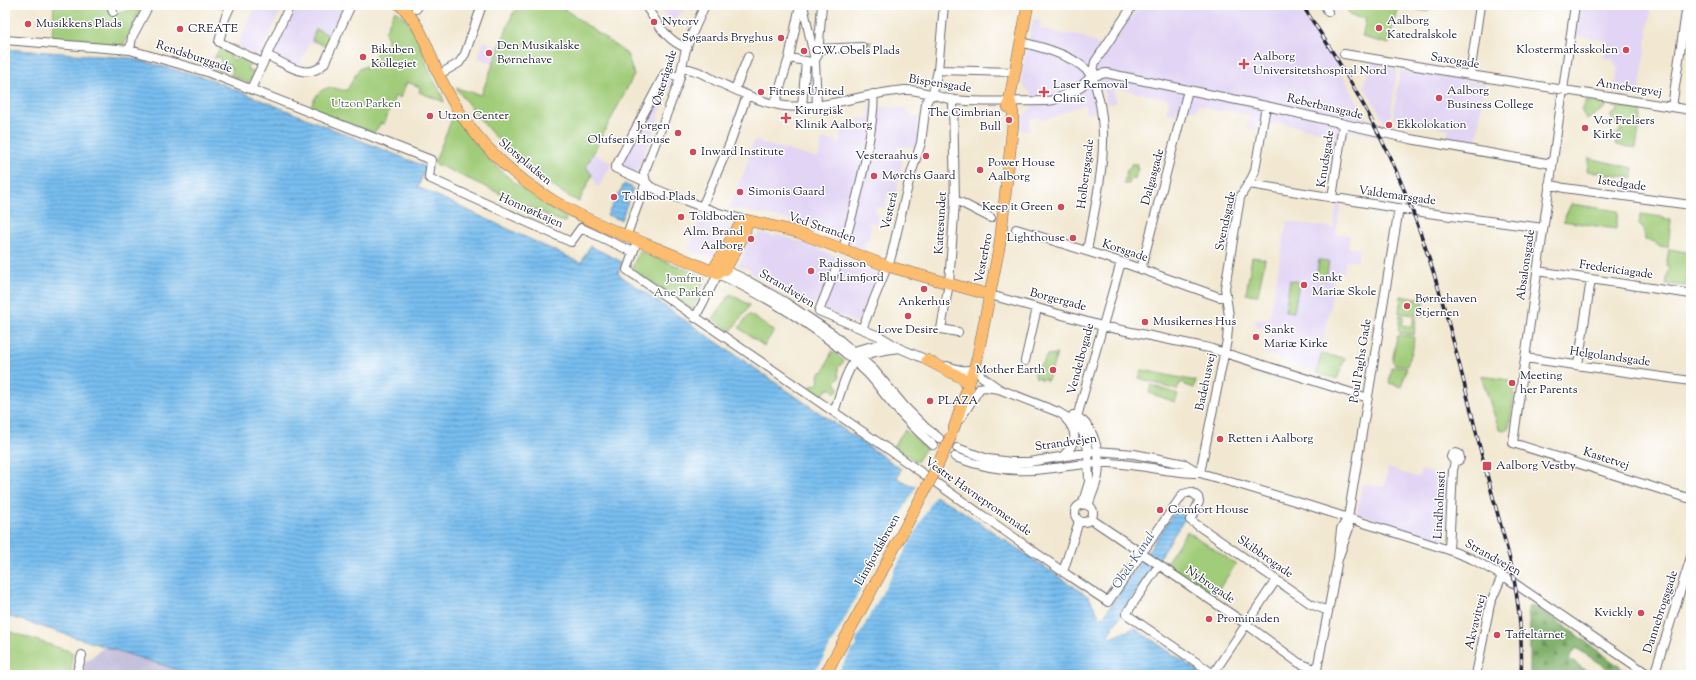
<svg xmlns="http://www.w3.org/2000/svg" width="1696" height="680" font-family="'Sorts Mill Goudy',serif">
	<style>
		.built { fill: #e1d4f4 }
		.industrial { fill: #c5c0db }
		.green { fill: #a1cc79; stroke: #62775a }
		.forest { fill: url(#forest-firs); stroke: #516952 }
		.water { fill: url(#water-rules); stroke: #4d7095 }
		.pier { fill: #f2e8d1 }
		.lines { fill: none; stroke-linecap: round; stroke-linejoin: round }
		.minor-tunnel { stroke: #c8c0b3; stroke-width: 8; stroke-dasharray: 8 4; stroke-linecap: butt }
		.minor-casing { stroke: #6b6770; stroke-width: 10 }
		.major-casing { stroke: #6b6770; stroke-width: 12 }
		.minor { stroke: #fff; stroke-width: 8 }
		.major { stroke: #fcbd6f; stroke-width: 11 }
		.rail-casing { stroke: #22223b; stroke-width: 3.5 }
		.rail { stroke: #fff; stroke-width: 2; stroke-dasharray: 6; stroke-linecap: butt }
		.major-bridge-casing { stroke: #6b6770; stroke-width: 12; stroke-linecap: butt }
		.major-bridge { stroke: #fcbd6f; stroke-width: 11 }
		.poi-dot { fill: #d1495b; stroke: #fff; stroke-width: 1.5 }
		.labels { text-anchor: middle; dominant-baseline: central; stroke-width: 3; stroke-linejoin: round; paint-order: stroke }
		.poi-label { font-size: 12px; fill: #22223b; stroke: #fff; text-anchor: start }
		.street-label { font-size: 12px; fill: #22223b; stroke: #fff }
		.park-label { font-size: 12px; fill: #4e5e51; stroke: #fff }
		.water-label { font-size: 13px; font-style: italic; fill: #40597a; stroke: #fff }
	</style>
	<defs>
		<pattern id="forest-firs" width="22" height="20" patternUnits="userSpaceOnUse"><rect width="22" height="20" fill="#80b069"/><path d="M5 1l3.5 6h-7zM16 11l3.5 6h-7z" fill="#688f58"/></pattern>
		<pattern id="water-rules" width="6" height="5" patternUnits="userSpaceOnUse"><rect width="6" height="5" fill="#78beef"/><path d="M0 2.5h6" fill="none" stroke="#629ac3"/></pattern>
	</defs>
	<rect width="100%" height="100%" fill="#fff"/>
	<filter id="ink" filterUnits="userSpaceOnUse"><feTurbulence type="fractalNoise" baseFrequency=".025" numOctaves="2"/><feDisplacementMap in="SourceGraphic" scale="8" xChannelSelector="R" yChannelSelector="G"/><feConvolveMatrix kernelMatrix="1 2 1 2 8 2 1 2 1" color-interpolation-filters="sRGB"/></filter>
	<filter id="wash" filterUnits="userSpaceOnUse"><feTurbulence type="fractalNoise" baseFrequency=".012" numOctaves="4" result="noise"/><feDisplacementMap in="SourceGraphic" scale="16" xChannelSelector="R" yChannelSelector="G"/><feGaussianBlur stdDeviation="0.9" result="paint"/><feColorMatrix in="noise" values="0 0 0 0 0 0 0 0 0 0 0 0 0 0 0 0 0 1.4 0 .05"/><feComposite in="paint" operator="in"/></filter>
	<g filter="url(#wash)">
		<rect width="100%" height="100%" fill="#f2e8d1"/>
		<path class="built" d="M256,5H283L259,57L237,46Z
			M296,5H347L327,47L316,42L315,44L310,42L300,64L304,66L301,68L272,55Z
			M656,5H690L671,22Z
			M1140,5H1295L1338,67L1376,136L1350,130L1347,138L1336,136L1334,145L1330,144L1332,134L1277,122L1276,125L1258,122L1256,130L1247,128L1249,115L1223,110L1221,112L1208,109V107L1198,105L1197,111L1178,106L1175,115L1166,113L1169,99L1113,88L1116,103L1107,104L1103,90L1092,93L1095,112L1086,114L1084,104L1048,119L1032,118L1030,121V131H1021V118L1032,107V94L1022,84V72L1033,19L1041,21L1040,28L1066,35L1074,34L1091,40L1107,51Z
			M1581,5H1651L1639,95L1614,91L1618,70L1614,63V60L1604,58L1608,41L1577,36Z
			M484,41L500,47L493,64L478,58Z
			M1372,62L1397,70L1391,113L1386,126L1382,117L1364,86Z
			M1400,71L1485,83L1476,145L1447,140L1449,129L1393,118Z
			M665,79L671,81L658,117L659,118L635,176L618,168Z
			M878,99L877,107L907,108L906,114H911V117H919L916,133H920L917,146L915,147H897V155L901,156L903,159L897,189L895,194L888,193L885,208L876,207L875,214H879L877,225L869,221L868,224L871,226L869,238L868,240H866L863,249L840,239L839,236L797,221L729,208L745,170L754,140L785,150L786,149L792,152L818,158L822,140L824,139L834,141L835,138L837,139L836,143L840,144L842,127L849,126L850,119H852V121L858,122V118H869L871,100Z
			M593,153L612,163L598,188L592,175L585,168Z
			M1337,204L1341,205L1336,234L1350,235L1348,248L1359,249L1357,262L1346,260L1344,273L1335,272L1330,308L1317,373L1264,353L1270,336L1265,329L1256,326L1255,320L1269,317L1270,315L1287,221L1333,228Z
			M702,214L729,224L731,228L717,252L713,256L706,257L688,249Z
			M760,232L775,237L776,234L816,247L821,248L820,250L879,273L858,323L823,309L824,306L812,302L811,305L800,301L801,297L769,285L770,282L750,273L751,270L739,266L751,235L757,237Z
			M1388,468L1418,478L1421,470L1447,478L1444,539L1442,541L1359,514L1357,511L1362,484L1384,487Z"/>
		<path class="industrial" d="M104,647L194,675H83L84,663Z"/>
		<path class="green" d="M54,5H109L113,15L142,6L138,11L140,12L123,46L52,39Z
			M523,5H559L627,54L634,75L586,167L592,175L579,202C523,172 493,138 456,88L481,95L513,13Z
			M1344,5H1430L1428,12L1398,5L1389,44L1362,37L1366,19L1351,16Z
			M395,10C417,24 421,52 431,74C435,83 442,93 444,102L419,92L420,87L407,82L400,98L395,96L384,124L381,123L374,133L310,108C315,97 320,86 334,88C339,89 342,91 347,90L359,69L371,64L379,48L384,47L388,39L385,32Z
			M316,29L331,36L327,47L312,40Z
			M221,47L232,52L230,56L233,60L238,58L239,55L258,64L256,67L253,64L249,65L247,67L249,71L254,72L250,81L247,82L230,75L233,71L232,68L229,65L224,67L223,72L210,67L213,61L217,65L221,63L220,57L214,58Z
			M1587,101L1605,104L1606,107L1587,120L1581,110Z
			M1616,106L1642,110L1636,148L1616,145L1613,136L1621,131L1610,116L1618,111Z
			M454,114C467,133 480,151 497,167C518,187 542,203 566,218L565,222L555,219L434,163Z
			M1589,158L1633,168V178L1587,171Z
			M1131,164H1137L1136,168H1138L1135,179L1131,178L1129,184H1124L1127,169H1130Z
			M1571,204L1618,211L1616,229L1563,221Z
			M1640,214L1663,217V219L1671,220L1668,247L1658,246L1655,242L1645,240L1644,229L1639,225Z
			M1669,249L1691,253V270H1689L1686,286L1666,284L1669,266H1666Z
			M639,251L706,277L692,310L632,269Z
			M1252,257L1265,259L1258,295L1246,294Z
			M1319,260L1329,261L1326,280L1316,278Z
			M1290,280L1299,282L1294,312L1285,311Z
			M730,294L750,305L731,331L713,319Z
			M1401,296L1424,300L1423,316L1399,313Z
			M749,314L774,331L764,346L739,328Z
			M1400,315L1404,316L1402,325L1412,327L1414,317L1416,318L1414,335L1400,333L1398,330Z
			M1399,335L1414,337L1413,349L1407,366L1395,364L1392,361L1397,337Z
			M832,351L844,361L838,368L839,378L835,382L839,388L836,393L829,388L821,396L809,388L811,386L815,385L819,382L818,375L821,372L824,371Z
			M1057,354L1048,380L1046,381L1045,378L1041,380L1039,377L1036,378L1033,369L1043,363L1047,355Z
			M1321,354L1345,358L1337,379L1317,373Z
			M1394,366L1407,368L1401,387L1389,383L1391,368Z
			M1142,370L1196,381L1194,388L1185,385V383L1182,382L1181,384H1179L1177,390L1139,378Z
			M1481,376L1516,381L1509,428L1505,430L1499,429Z
			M1151,385L1178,394L1175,402L1149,393Z
			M905,430L926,448L917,462L893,446Z
			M1187,531L1236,564L1214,596L1166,563Z
			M5,630L72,652L71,675H5Z"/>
		<path class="forest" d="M1532,606L1552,617L1631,675H1617L1576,648L1569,659L1593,675H1530V632L1528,607Z"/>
		<path class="water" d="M5,49L130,58L207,78L426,167L418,187L581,263L590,246L622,262L618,274L901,469L897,478L953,505L1089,597L1100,618L1103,617L1178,507L1184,508L1188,514L1107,636L1111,638L1134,628L1204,675H194L5,615Z
			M624,184L633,188L621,220L607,215Z"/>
		<path class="pier" d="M917,485L936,494L856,641L857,646L855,648L852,649L837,675H813L814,669L819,666Z"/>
	</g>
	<g filter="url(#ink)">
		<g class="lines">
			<path class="minor-tunnel" d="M862,47H871"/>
			<defs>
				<path id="minor" d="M111,5L113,12
					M231,5L225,18L219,42L263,63
					M645,5C657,22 666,41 687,48
					M800,5L789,58L811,62L815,61
					M803,5L815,61L817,106
					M1325,5L1328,12
					M1575,5L1513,443L1691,499
					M416,9L419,5
					M5,40L130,50L207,72L431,160L429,178L571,242L581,228L633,252
					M1020,42C1042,47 1077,56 1091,75C1095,80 1096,89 1098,95C1111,146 1096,200 1087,251
					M818,49L862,47
					M130,50L132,37L149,5
					M1344,54L1470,75L1691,110
					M266,55C285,63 306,82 324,64L351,5
					M815,60L818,55L822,5
					M683,68C695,69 706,75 716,81C738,91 761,103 785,106C826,110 864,93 905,90C920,89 939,98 955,100C985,103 1016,101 1046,101L1054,100L1078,89L1092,76L1095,62L1133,5
					M938,70L1014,72
					M445,71L459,63L465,54L482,5
					M1470,75L1480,5
					M1092,76L1106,73L1266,106L1410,139L1552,164
					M680,77L665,73L615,168L646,182L651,187L670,195L719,213L746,220
					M251,89L290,5
					M735,89L748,57
					M953,100L955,202L949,283L941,329L958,332
					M775,104L789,58
					M802,106L806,61
					M1672,107L1687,5
					M646,182L644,173L678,84L686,49L692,34L705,5
					M1249,184L1428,213L1543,228
					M1549,184L1564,188L1691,205
					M1332,198L1343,124
					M955,202H960L991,218
					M702,207L730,143L747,95
					M1016,229L1121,262L1219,297H1226
					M626,237L646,182
					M637,241L627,270L885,447L1069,576L1108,602L1183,494L1191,492L1198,497L1199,502L1190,520L1311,604L1328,611
					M843,249C854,209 865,169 871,128C872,116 875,105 873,94
					M836,268L819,311L881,337L899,348L932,362
					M1141,269L1188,90
					M725,270L743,278L785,302L833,334L874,370L905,407L926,428L939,438
					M1537,271L1691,294
					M990,295L1102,326L1209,348L1368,398
					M695,318L718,274C772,299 824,331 867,373C876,382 882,392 890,401C903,417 917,431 933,445
					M862,329L891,257L910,177L921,143L926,103L934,89L938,70L944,5
					M853,351L884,343H890
					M1525,358L1691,381
					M1025,361L1037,308
					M1578,365L1591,279
					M947,366C957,369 964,373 974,368
					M977,369L981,376L998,388
					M834,412C839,398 846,369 856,360C865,352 888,350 899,348
					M1073,415C1095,423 1101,456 1098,476C1096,486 1091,496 1088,506
					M1077,417L1121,262
					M960,419L980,388L985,387L999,389L1058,412L1076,423L1083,433L1087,444L1088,452L1089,482L1082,505
					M957,448L988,459L1011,462H1029L1097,451L1134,454L1185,464L1200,473L1234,483
					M955,457C984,468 1014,473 1045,469C1066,467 1087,462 1109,463C1139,464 1169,473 1199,473
					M1062,457C1076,444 1079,433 1066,419
					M1200,473L1227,340L1229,316L1225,288L1240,198C1244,188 1252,181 1255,170L1266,106
					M1238,484L1301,503
					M1304,504L1449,550L1472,559L1508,579L1649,675
					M1075 513a9 9 0 1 1 18 0a9 9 0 1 1-18 0Z
					M1091,519L1246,624L1299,663L1317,670
					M1449,550L1453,470L1455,462L1459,460L1460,458L1459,454L1456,453L1452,454L1451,457L1455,462
					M1338,559L1349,528L1348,518L1399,208
					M1159,565L1126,614L1215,675
					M1063,572L1079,521
					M1213,674L1276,580
					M76,675L82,655
					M1316,675L1338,559L1341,529L1348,518
					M1476,675L1490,604L1502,576
					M1654,675L1691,557"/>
				<path id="major" d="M400,5C421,24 427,48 438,73C446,90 456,108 467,123C535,214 622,230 718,274
					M1008,107L1028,5
					M746,220L797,232L887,266L990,295
					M716,265L737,229L746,220
					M725,270L745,233L746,220
					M927,360L962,378L969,387
					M954,428L977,359L1000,243L1013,124V113L1010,101
					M825,675L881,573"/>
			</defs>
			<use href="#minor" class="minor-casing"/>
			<use href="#major" class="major-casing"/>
			<use href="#minor" class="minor"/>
			<use href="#major" class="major"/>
			<defs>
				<path id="rail" d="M1302,5C1344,67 1382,132 1409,202C1440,282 1460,365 1480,448C1490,488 1502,528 1512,568C1519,604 1523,639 1521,675"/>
			</defs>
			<use href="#rail" class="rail-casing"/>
			<use href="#rail" class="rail"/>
			<defs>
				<path id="major-bridge" d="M881,573L933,475L951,436"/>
			</defs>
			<use href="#major-bridge" class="major-bridge-casing"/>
			<use href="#major-bridge" class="major-bridge"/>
		</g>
	</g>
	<g class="poi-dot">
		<circle cx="654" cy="22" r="4"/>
		<circle cx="28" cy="24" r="4"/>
		<circle cx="1379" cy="28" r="4"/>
		<circle cx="180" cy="29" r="4"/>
		<circle cx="781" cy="38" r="4"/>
		<circle cx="1626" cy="50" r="4"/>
		<circle cx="804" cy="51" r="4"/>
		<circle cx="489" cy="53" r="4"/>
		<circle cx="363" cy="57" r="4"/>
		<path d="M1242 58h4v4h4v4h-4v4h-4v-4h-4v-4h4z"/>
		<circle cx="761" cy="92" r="4"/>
		<path d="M1042 86h4v4h4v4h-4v4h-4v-4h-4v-4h4z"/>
		<circle cx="1439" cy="98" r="4"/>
		<circle cx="430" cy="116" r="4"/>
		<path d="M784 112h4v4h4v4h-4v4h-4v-4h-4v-4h4z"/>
		<circle cx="1009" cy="120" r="4"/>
		<circle cx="1389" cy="125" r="4"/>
		<circle cx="1585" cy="128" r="4"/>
		<circle cx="678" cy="133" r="4"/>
		<circle cx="693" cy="152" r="4"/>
		<circle cx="926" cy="156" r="4"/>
		<circle cx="980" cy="170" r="4"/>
		<circle cx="874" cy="176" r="4"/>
		<circle cx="740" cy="192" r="4"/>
		<circle cx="614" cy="197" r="4"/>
		<circle cx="1061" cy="207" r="4"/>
		<circle cx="681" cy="217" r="4"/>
		<circle cx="1073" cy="238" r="4"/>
		<circle cx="751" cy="239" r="4"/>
		<circle cx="811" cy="271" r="4"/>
		<circle cx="1304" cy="285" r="4"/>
		<circle cx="924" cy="289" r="4"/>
		<circle cx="1407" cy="306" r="4"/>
		<circle cx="908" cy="316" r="4"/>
		<circle cx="1145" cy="322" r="4"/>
		<circle cx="1256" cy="337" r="4"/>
		<circle cx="1053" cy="370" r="4"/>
		<circle cx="1512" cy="383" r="4"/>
		<circle cx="930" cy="401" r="4"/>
		<circle cx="1220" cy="439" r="4"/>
		<rect x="1482" y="461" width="10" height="10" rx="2"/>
		<circle cx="1160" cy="510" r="4"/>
		<circle cx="1641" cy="613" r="4"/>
		<circle cx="1209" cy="619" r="4"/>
		<circle cx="1497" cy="635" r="4"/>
	</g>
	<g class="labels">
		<g class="poi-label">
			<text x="1387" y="21">Aalborg<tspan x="1387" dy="14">Katedralskole</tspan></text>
			<text x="662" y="22">Nytorv</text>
			<text x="36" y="24">Musikkens Plads</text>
			<text x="188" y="29">CREATE</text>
			<text x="773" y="38" text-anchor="end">Søgaards Bryghus</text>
			<text x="497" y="46">Den Musikalske<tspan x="497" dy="14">Børnehave</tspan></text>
			<text x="371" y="50">Bikuben<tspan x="371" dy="14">Kollegiet</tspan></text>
			<text x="1618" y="50" text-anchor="end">Klostermarksskolen</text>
			<text x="812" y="51">C.W. Obels Plads</text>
			<text x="1253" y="57">Aalborg<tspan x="1253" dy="14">Universitetshospital Nord</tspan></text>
			<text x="1053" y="85">Laser Removal<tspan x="1053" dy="14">Clinic</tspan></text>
			<text x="1447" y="91">Aalborg<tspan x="1447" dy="14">Business College</tspan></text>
			<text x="769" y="92">Fitness United</text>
			<text x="795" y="111">Kirurgisk<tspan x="795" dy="14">Klinik Aalborg</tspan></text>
			<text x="1001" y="113" text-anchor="end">The Cimbrian<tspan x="1001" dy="14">Bull</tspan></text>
			<text x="438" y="116">Utzon Center</text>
			<text x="1593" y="121">Vor Frelsers<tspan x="1593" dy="14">Kirke</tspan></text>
			<text x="1397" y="125">Ekkolokation</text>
			<text x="670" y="126" text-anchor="end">Jorgen<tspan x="670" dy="14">Olufsens House</tspan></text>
			<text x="701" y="152">Inward Institute</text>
			<text x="918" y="156" text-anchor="end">Vesteraahus</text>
			<text x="988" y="163">Power House<tspan x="988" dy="14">Aalborg</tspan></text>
			<text x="882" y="176">Mørchs Gaard</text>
			<text x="748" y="192">Simonis Gaard</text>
			<text x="622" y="197">Toldbod Plads</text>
			<text x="1053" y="207" text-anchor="end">Keep it Green</text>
			<text x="689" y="217">Toldboden</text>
			<text x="743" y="232" text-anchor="end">Alm. Brand<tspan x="743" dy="14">Aalborg</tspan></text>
			<text x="1065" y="238" text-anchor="end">Lighthouse</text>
			<text x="819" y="264">Radisson<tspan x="819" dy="14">Blu Limfjord</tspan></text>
			<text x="1312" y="278">Sankt<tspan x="1312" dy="14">Mariæ Skole</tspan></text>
			<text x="1415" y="299">Børnehaven<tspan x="1415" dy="14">Stjernen</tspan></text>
			<text x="924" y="302" text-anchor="middle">Ankerhus</text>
			<text x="1153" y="322">Musikernes Hus</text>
			<text x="908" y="330" text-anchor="middle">Love Desire</text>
			<text x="1264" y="330">Sankt<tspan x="1264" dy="14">Mariæ Kirke</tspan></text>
			<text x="1045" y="370" text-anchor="end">Mother Earth</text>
			<text x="1520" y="376">Meeting<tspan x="1520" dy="14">her Parents</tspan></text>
			<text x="938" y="401">PLAZA</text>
			<text x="1228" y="439">Retten i Aalborg</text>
			<text x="1496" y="466">Aalborg Vestby</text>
			<text x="1168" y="510">Comfort House</text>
			<text x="1633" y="613" text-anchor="end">Kvickly</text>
			<text x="1217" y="619">Prominaden</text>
			<text x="1505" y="635">Taffeltårnet</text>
		</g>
		<g class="street-label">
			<text transform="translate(194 57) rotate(18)">Rendsburggade</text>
			<text transform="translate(1455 61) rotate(9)">Saxogade</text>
			<text transform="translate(665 78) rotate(-73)">Østerågade</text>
			<text transform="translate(940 84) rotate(9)">Bispensgade</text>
			<text transform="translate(1629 88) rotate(9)">Annebergvej</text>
			<text transform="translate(1325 107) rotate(13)">Reberbansgade</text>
			<text transform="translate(1326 159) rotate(-81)">Knudsgade</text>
			<text transform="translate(525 162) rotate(40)">Slotspladsen</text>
			<text transform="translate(1086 174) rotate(-83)">Holbergsgade</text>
			<text transform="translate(1153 177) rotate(-75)">Dalgasgade</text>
			<text transform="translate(1622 184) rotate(8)">Istedgade</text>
			<text transform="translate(1397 196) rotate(8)">Valdemarsgade</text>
			<text transform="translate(531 211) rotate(24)">Honnørkajen</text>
			<text transform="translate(890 211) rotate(-77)">Vesterå</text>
			<text transform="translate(1226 221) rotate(-78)">Svendsgade</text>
			<text transform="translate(941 223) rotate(-87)">Kattesundet</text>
			<text transform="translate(822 228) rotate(19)">Ved Stranden</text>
			<text transform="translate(1125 251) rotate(18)">Korsgade</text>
			<text transform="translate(984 258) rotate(-79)">Vesterbro</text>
			<text transform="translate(1526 265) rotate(-82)">Absalonsgade</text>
			<text transform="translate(1616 270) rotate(8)">Fredericiagade</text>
			<text transform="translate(787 289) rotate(31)">Strandvejen</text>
			<text transform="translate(1058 300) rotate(15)">Borgergade</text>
			<text transform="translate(1610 357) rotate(8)">Helgolandsgade</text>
			<text transform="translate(1081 359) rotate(-75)">Vendelbogade</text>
			<text transform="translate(1361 361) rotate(-81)">Poul Paghs Gade</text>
			<text transform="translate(1206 382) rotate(-78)">Badehusvej</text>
			<text transform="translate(1066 443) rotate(-8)">Strandvejen</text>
			<text transform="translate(1606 459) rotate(18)">Kastetvej</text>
			<text transform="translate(978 497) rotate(35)">Vestre Havnepromenade</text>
			<text transform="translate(1440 505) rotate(-87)">Lindholmssti</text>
			<text transform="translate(878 550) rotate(-61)">Limfjordsbroen</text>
			<text transform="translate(1265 557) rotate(35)">Skibbrogade</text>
			<text transform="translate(1493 558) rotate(29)">Strandvejen</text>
			<text transform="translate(1210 585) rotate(34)">Nybrogade</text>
			<text transform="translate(1661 612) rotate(-72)">Dannebrogsgade</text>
			<text transform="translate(1476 622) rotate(-77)">Akvavitvej</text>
		</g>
		<g class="park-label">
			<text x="366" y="104">Utzon Parken</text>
			<text x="684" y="279">Jomfru<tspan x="684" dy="14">Ane Parken</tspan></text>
		</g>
		<g class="water-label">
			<text transform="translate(1134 561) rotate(-56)">Obels Kanal</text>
		</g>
	</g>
	<rect width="1696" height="680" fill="none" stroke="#fff" stroke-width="20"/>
</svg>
